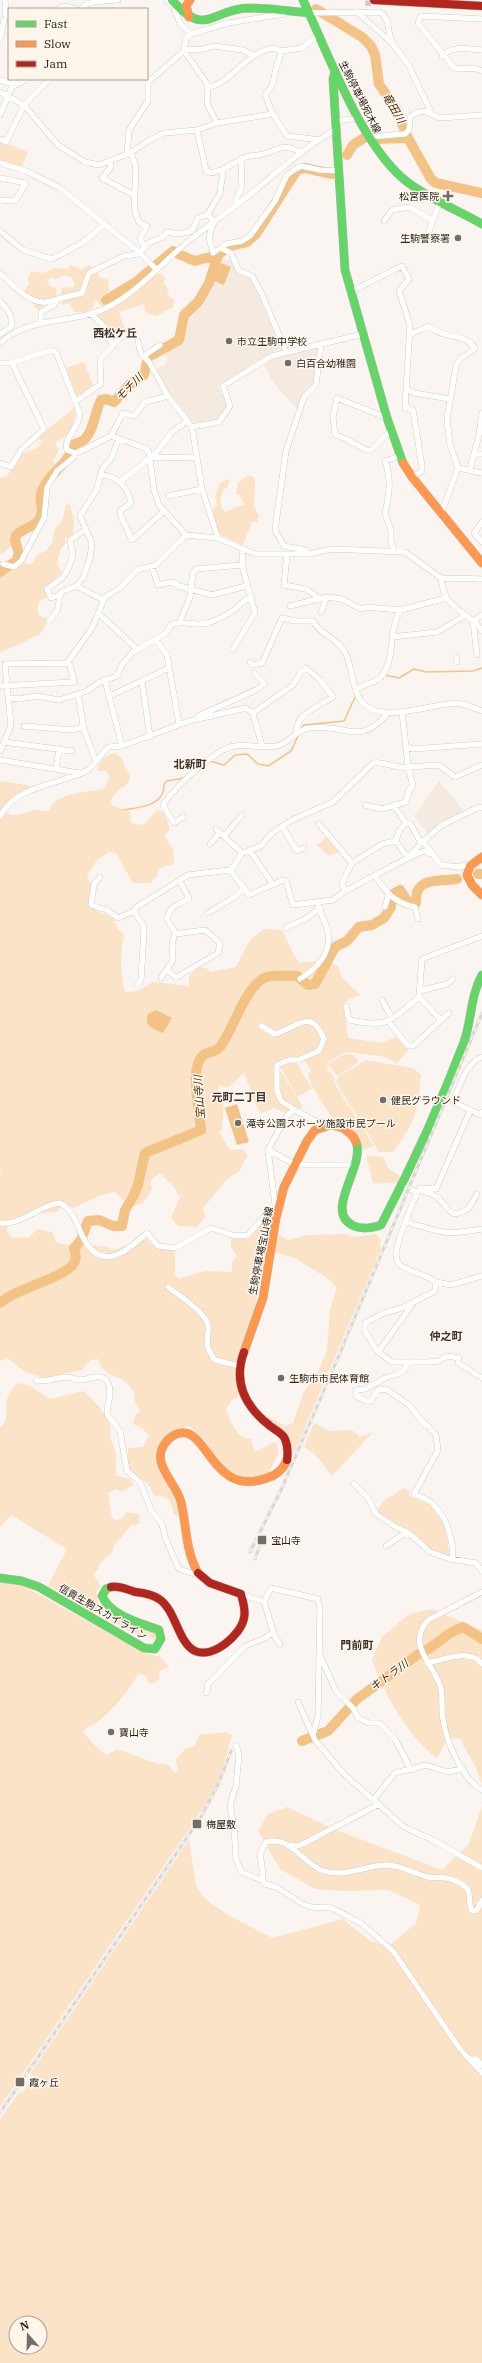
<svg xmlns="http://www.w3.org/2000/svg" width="482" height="2363" font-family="'IBM Plex Serif','Noto Sans JP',serif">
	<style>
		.built { fill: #f4eadf }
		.green { fill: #fbe3c8; fill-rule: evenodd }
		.water { fill: #f3c385 }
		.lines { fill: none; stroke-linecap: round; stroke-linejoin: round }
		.stream { stroke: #f3c385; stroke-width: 1.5 }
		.river { stroke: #f3c385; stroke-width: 10 }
		.street-tunnel { stroke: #d0cbc6; stroke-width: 5.5; stroke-dasharray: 5.5 3; stroke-linecap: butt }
		.street-casing { stroke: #bab6b2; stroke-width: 6 }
		.fast-casing { stroke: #bab6b2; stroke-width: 9 }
		.slow-casing { stroke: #bab6b2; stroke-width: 9 }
		.jam-casing { stroke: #bab6b2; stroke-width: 9 }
		.street { stroke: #fefefd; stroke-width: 5.5 }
		.fast { stroke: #63d668; stroke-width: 8 }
		.slow { stroke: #ff974d; stroke-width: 8 }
		.jam { stroke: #b3261e; stroke-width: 8 }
		.rail-casing { stroke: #d7d6d4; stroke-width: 3 }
		.rail { stroke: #fff6eb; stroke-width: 1.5; stroke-dasharray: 4.5; stroke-linecap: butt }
		.poi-dot { fill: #716d69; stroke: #fff6eb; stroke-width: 1.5 }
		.labels { text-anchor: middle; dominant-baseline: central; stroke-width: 3; stroke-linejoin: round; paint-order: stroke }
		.street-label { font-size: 10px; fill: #272420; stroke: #fff6eb }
		.poi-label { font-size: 10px; fill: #272420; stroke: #fff6eb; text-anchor: start }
		.water-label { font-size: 11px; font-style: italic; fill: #492f08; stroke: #fff6eb }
		.neighbourhood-label { font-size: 11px; font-weight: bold; fill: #39322a; stroke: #fff6eb }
	</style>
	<rect width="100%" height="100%" fill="#faf5f0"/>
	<path class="built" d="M221,258L232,262L251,278L281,348L251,364L244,370L218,386L227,405L220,417L211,422L192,423L172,398L155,370L167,363L165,349L181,340L184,317L200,302L212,282Z
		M318,346L315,384L301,397L297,409L273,382L263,364L269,360L294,352Z
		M439,781L464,811L428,834L414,816Z"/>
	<path class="green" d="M0,141L28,152L22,167L0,160Z
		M71,265L82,270L89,265L97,271L99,277L108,280L109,289L104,297L106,303L103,307L96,300L93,307L85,312H74L70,303L62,305L61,290L63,287L73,288L75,283L72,278L64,275L56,279L51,277L47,281L50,286L56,288L57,296L50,299L39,310L35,308L33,302L24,292L29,284L28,278L31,271L43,273L56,268L68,269Z
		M156,274H161L165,278L163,283L169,290L167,295L174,300L173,307L156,316L145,312L144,304L119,312L126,334L113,342L96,316C119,305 137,291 156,274Z
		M84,362L93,385L77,397L66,368Z
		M74,408L75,411C75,420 72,431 65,437C61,441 58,439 55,444L59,450L53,462L57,466L38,493V517L33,523L24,526L13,533L14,544L0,555V478L7,476L21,454L37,448L42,442L38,437Z
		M247,476H252L255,479L254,507L259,516L257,522H252L243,545L219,534L211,511L217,505L215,496L220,483L228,479L230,480L227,488L223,489C221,497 218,505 225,512L244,504L239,495L236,494L238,483Z
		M66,504L70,505C73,515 76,526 72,536L65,538L66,543L61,548L57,564L62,572L44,589L47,597L40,601L37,608L39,616L49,619L40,634L0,653V567L16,570L23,563L32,564L38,554L46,551L52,543L55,529L63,519Z
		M114,753L122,758L125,768L130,774L129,782C121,790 111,792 111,805L130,812L131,823L143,825L157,810L164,812L170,829L164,836L173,849L174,864L159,868L157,876L150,883H133L116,853L109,852L97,860L87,875L91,884L90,907L113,918L118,929L124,935C120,955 120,972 125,992L138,991L153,982L189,986V976L199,967L206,968L210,972L236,967L250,940L264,929L282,930L295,957L300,963L325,960L338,966L342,978L361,995L348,1000L343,1005L348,1038L381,1043L396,1037L409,1050L397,1063L382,1056L344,1052L327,1063L328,1071L335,1078L334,1083L374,1146L362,1150C359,1133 351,1121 333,1119L311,1085L308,1074L311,1070L305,1061L296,1062L312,1089L297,1097L282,1069L295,1062L280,1070L303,1107L284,1112L274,1108L262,1113L258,1110L244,1073L229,1087L219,1086L218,1096L224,1102L222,1130L219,1132L230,1150L243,1149L248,1155L239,1172C223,1178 216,1196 203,1207L205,1217L197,1227L178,1226L171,1218L180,1197L174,1187L160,1173L150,1181L152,1189L143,1203L131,1207L115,1192L101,1195L74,1208L64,1204L57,1212L32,1214L8,1223L7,1232L13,1238L29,1237L38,1229L52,1232L56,1242C78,1250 93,1240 114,1250L146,1239L155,1248L175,1250V1274L178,1279L205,1271L232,1272V1262L237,1256L231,1247V1237L249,1239L267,1217L268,1219C264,1228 253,1254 254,1262L264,1265L251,1326L241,1353L242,1394L232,1400L226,1410C231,1422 236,1438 251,1439L255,1452L273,1442L277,1444L279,1453L267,1476C214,1487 221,1449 189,1426C165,1433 149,1445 160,1472C164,1481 171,1488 175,1496C178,1501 179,1508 180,1514L177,1516L173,1514C173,1503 170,1499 160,1495L156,1497C150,1489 150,1481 138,1479L128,1466V1448L143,1447L149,1436L142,1428L133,1424L135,1415L140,1411L134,1399L135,1393C131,1389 126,1381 121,1379C109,1374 102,1372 98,1359L90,1360L82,1370L45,1378L25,1372L7,1358L0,1361V1174L2,1170H0V781L27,785L32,788L3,808C11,823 27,809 39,810C43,811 44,812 48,811C51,808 51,805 53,803C66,792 89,792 104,789L110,776L106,771H98C97,761 106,756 114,753Z
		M328,836L341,851L329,856L317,845Z
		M344,1054L354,1055L359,1062L337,1076L328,1064Z
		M366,1060L412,1068L421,1074C418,1111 415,1123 393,1152H379L336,1082L338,1077Z
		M366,1155L383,1157L388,1168L400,1176L401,1179L398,1184C389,1181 382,1185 373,1183Z
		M346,1234L356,1237L376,1234L380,1239L381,1249L294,1453L285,1433L275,1427L264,1414L285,1426L293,1423L303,1394L319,1370L327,1350L330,1309L337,1288L330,1280L295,1258L274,1252L276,1236H281L288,1240L308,1235Z
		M17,1383L30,1386L50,1399L83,1391C95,1401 116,1422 110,1439C118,1450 116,1462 116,1475L130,1479L134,1485L121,1492L117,1489L108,1493L112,1518L117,1520L124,1517L126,1512L139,1514V1524L132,1525L114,1545L112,1553L99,1564V1568L93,1574L101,1586L96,1592L98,1602L102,1608L144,1625L158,1636L156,1640L131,1632L48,1586L67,1549L11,1515L0,1527V1428C10,1420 4,1411 7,1400C8,1394 13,1388 17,1383Z
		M314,1423L329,1431L352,1430L360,1437L373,1432L332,1476L315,1454L304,1447Z
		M404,1488L410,1491L409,1496L434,1507L445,1526L450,1557L436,1554L409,1529H405L376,1512L385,1500Z
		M0,1581L20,1584L145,1653L161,1657L169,1667L159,1671L160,1679L154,1683H148L146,1675L138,1674C128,1693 115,1706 100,1720C93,1726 89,1724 83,1732C91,1741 97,1748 106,1755L116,1750L123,1751L155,1763L169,1765L174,1773L178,1771L176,1759L186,1748L195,1746L199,1735L226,1732L232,1735L222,1772L211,1797L0,2107Z
		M431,1609L482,1630V1785L475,1766L460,1739L448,1738L437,1758C406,1735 385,1695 372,1660L382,1637L409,1614Z
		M482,1806V2363H0V2119L19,2092L22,2093L34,2076L30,2074L189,1840C191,1850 194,1881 198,1889C212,1911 250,1925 272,1938L343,1919L370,1941L389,1946L416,1923L420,1905L388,1890L345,1891L315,1889L280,1869L258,1831L268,1814L287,1807L336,1830L442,1870L469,1844ZM16,2323H40V2347H16Z"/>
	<path class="water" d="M221,263L231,267L224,285L214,281Z
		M156,1010L172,1018L163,1033C153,1028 144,1028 148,1014Z
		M237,1104L249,1142L237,1145L225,1108Z"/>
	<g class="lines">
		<path class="stream" d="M385,675L399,678L414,669L426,672L473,671L482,668
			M377,683L383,678
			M301,729L304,725L344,721L356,695
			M210,761L224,765L235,755L247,754L258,764L268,766L291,751L298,736
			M124,810C141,807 165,806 164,784L167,781L184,778"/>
		<path class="river" d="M316,9L362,37L371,46L375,55L379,84L396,109L408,138L431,179L436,183L482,193
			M375,139L408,138
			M347,155L353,145L364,138
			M178,254L195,261L218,255
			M106,300L136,282L173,251
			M0,572L16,561L19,554L15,540L16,535C22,529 31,528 37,522C47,512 37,500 42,490C50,472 70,463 73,445C77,443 82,442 85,439C95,428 94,413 101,400L106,399L114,402L129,385L144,375L148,357L179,340L184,315L198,302L209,283L218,255L229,246L247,242L256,234L297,170L305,168L332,174
			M478,874H482
			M0,1303C15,1288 70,1277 75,1261C77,1257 75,1253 74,1248L81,1240L88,1221L99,1220L113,1226H122L125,1210L133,1197L138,1185L145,1153L201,1130C200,1115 194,1087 196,1073C200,1045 212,1057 220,1047C233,1031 246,983 267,977C276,975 288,976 297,976L308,985L315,984L335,947L347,941L359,927L372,925L384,918L391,907V899L393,894L400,890L408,902L416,903C416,899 416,894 418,890C424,878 446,881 457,879
			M302,1741L328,1731L357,1699L420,1653C437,1647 444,1633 463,1627L482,1639"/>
		<path class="street-tunnel" d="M368,6V0"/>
		<defs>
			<path id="street" d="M5,0L6,16
				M166,0L173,6L180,23L191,34L228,23L284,14
				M58,9L64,6L75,9
				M81,9C86,0 107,1 118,0
				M357,12L392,43L408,64L431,112
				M308,13L380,12C391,19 387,33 392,43
				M482,19L421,16L418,23L454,68L477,69L482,71
				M191,34L186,38L184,51L206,82L208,87L207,104L217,123
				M0,39L4,20
				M184,50L203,49L214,46L243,50L253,55
				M442,56C454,45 467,49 482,50
				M0,80L13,84
				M12,87L27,79
				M208,87C232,84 244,52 274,48L281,51L302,48L318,35
				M0,92L24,105L58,145L85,162L99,165L130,153L148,141L164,133L197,130L217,123L273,114L287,136L320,140
				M273,114L265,95C276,82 272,84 276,69C277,62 281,58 281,51
				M0,115L15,79
				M336,121L358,118
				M197,130L206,170L209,173C225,171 229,165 243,158C249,155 257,156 264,154C282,148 284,143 302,153
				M369,137L405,134L409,130L410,117C422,107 427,112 439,118L482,115
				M0,139L6,142L24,105L50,79
				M130,153C144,172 127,200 139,222L147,226L140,238L145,248
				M127,155L129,130L148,101V82L184,51
				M110,161L111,167L102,178L134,195
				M0,163L26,171L60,188L140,253L157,270
				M0,178L26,183L15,201L0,200
				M236,205V199L242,187L241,159
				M384,221L392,210L409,207L432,220
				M214,223L208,214L220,193L223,171
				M213,224L209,237L213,253L221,248L231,253L239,271L252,276L261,292L286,352
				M0,231L23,250L52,259L82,243L104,225
				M427,237L440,201
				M221,248L226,244L242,241L250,236L275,201L287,175L294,170L301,166L320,170L338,171
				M0,273C12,284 26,301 42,302C48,303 53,300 58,299L54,305L41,312V323
				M350,292L402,266L409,279L399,291L410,325L405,408L413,410L422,467V471L412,477
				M58,299L82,293L89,273L124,256L138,254L150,242L163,237L167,232L179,234L192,231L198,218L208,214
				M0,301C8,310 13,315 11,327L0,334
				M91,314L105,327L107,337L114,345
				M409,335L429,326C442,339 468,333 475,349L461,358L456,366L447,419L450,445L458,468L441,514
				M138,341L141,354L149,362L168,396L192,427L202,489L218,538
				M0,343C34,314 73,325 108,307C138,292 160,265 185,244C207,226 231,210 253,192C279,171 306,146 335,130
				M144,356L160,345
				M0,363H10L52,350L56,352L80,414C79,427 63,439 67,450L75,453L79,452L111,436L145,448L149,452L154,490L159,505L186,535L218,538L255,554H309L332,549L405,552L441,578L482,579
				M406,388L414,393L450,399
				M76,401L101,384L100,359L121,337L132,334
				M387,418L337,398L333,417L335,435C348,438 357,447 370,451L391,430
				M192,427L219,422L230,406L223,386L272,356L363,334
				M111,436L123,413L134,416L145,402L168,396
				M475,454H482
				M152,457L197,458
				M0,463L11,467L21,450L44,429L12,363
				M458,468L482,473
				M470,469L479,435L482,413
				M101,475C116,475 128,487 131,503L121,510L120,514L132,540L163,512
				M120,482L155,454L172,432L187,421
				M168,496L202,489
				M482,522L474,533L482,542
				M394,551L391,541V530L385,514C389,495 392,481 385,461L400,456
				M287,554L284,585L306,589L319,598
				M309,554L305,550L284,546L275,530L286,451L304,397L316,385L321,344
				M3,564L14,567L21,561L44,518L47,488L57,471L74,457L75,453
				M152,567L158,585L172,582L179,586L212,595L246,586
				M441,578C444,603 455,606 473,621L477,655
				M76,586L104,600
				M59,595L51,598L47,589L62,578L68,569L73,555L70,540L85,530
				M290,606L327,597L342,599L361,609L366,607L401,610
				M321,612L327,597
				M99,614L138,650
				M49,621L57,611L61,592L76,586L83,578L90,558L92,543L80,516L97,489L102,469L111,459L119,438
				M180,621L190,597L193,573L196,569L242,565
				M473,621L482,615
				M475,621L482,631
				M392,637L437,632L466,615
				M156,640L167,655L179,724
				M233,649L255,613L242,565L243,550
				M456,657L457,662
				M250,662L253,665L262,663L282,618L295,621H313C321,636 337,637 345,652C353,667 351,687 361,701C379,725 431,704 456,703C464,703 474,708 482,711
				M67,663L92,628L105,597L120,588L137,570L156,565L186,535
				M105,680L122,746
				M142,682L150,737
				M0,686L74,682L70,665L67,663
				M356,690C363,684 377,682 380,678C397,660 387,629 401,610L446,598
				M78,694L84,730L96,761
				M110,696L169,668
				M9,698L20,699L37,696L59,700L87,691L100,682L117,676L122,665L133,652L166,633L171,625C183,619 195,627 208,623C216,620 227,615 234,610C241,605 243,599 252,598
				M402,712L406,747L413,749L482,744
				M253,713L293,685L301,672L306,668L319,679L333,697C321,705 294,715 297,732
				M198,716L258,689L264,683L254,673
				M24,726L72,730L84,727
				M4,742L72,751
				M406,747L408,767L439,765L455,777L482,765
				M0,751L11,726L5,664L67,663
				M0,760L79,773
				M56,769L59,749
				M396,809L406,823H410L421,843
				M0,817C12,787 60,784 86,771C96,766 100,753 109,747L122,746L189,721L246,708L253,713L262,746
				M183,817L174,823L163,805C173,789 216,748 235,746C249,744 264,749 277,746C289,743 296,730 309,728C345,722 358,749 389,712
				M319,824L352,863
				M282,826L297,851L304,848
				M216,829L242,853
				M224,836L242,815
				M396,841L408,858L424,851L431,854
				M396,841L399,831L406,823
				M423,841L441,865L459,867L473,863
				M210,844L220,833
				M250,851L272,883
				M230,870L249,895L283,880L286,881L293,905L333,900L345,891L408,858L421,843L442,825L479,807L482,808
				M375,876C387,893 394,903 415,907L418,919
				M100,877L94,884L91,905L107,910L118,918L134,911L135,908L188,875L230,870L234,866L242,853L261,846L273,832L294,819L333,802L373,763C386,761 396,770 408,767L413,786L409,790L406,802L382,809L365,805
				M345,891L342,883L352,863L382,844L396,841
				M385,907L389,894
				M134,911L143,925L144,931L141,980L137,985
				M208,913L231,899L245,888
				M286,928L307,918L319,908
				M167,970L175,977H177L218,953L220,943L205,930L175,934
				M161,978L173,960L172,945L175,932L168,921C166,906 180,905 189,898L179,880
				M300,979C319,967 333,951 327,929C325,920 319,912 318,902
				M420,991L447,984L453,979
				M419,997L441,1020
				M382,1000L392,1018
				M346,1006L349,1020C390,1028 388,1022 419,997L422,959L482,936
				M389,1022L408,1046H413L449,1013
				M261,1026L275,1034C295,1029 311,1006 324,1039L319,1051L298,1060H289L277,1065V1091L281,1101L295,1110
				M482,1057C466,1062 459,1088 453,1102L481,1115L482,1112
				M268,1150L296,1165H356
				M401,1186L417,1192
				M420,1188L436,1189L470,1111
				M276,1212L268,1150L287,1115L295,1110L315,1121L319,1128
				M407,1221C414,1227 419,1225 427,1228C448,1235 460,1233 482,1229
				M0,1223C24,1225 38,1205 60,1203C72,1209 76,1222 81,1233C99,1274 124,1254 147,1233L158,1246L176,1248L211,1228L235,1236L248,1235L263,1218L275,1209
				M436,1282L451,1285L482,1276
				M168,1287C178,1294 202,1311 207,1322C212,1336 200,1340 215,1360L239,1366
				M378,1352L414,1302
				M459,1358L447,1356L439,1361L429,1362H392L378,1352L365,1331V1323L384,1313L402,1308L435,1291L436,1282C426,1274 411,1273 400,1265C397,1262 396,1258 396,1254C397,1242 413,1200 419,1190C426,1192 434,1194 439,1199C452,1211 449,1220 469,1208L477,1194
				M409,1362L404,1370L397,1374L385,1378L365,1389L356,1390V1396L366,1401H371L378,1390L386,1389L409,1405L425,1425
				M458,1363L482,1378
				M36,1380C52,1382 55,1377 67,1377C71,1377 75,1379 79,1380C88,1381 108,1366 110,1392C110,1399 107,1406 107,1414L120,1431L127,1471L140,1482L151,1510L162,1524L165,1537L179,1569L201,1576
				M426,1424L436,1435L438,1450L414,1494C419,1497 429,1499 433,1504C447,1518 453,1539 453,1559
				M354,1484L369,1499L376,1514L396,1527L409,1533L430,1552L450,1559L476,1563L482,1571
				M386,1546L402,1535L409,1533
				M482,1592L428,1620C405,1646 435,1664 441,1689C443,1699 441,1710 443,1719C446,1741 462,1779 482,1790
				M241,1594L264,1602L271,1588L318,1599
				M264,1602L275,1637L280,1644
				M319,1653L336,1691L353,1708L358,1718L369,1723H379L395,1739L411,1770
				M427,1663C443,1660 471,1648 482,1664
				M206,1693L208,1689L207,1685L245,1646L265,1638L274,1632
				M298,1702L315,1740L344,1774L404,1827L433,1840L482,1868
				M313,1735L318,1716L320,1607L318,1601
				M236,1745L239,1755L236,1786L230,1805L234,1826L236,1858L241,1872L262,1880L265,1884L276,1887L303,1904L311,1907L332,1908L362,1924L393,1951L460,2049L482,2073
				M374,1799L395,1773L426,1765L447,1772L463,1769
				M291,1845L297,1846L303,1844L379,1804
				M262,1880L263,1874L260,1854L266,1842C291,1835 302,1864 324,1871C345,1878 366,1865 387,1865C401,1865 415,1874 428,1877C435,1878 443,1877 450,1879C455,1880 465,1885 468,1890C471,1897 468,1904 472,1911L477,1910L482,1900
				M470,2059H476L482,2065"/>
			<path id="fast" d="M172,0C206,39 211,9 249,8C268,8 289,11 308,13
				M303,0C328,53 363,151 410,184C432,200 459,211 482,224
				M335,71L333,79L345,270L387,418L403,463
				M356,1142C366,1166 322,1212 354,1226C363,1230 372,1228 381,1225C412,1166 440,1105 464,1042C472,1019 470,997 482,975
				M0,1578L22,1581L39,1587L144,1648L155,1649L161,1639L159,1630C140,1623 111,1616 102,1596L106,1589L111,1587"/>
			<path id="slow" d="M189,17L186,6L190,0
				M403,463L412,477L482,563
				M482,857L470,866L467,875L472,885L482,895
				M244,1352L263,1298L276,1218L284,1187L307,1141L315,1130L331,1125L343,1128L353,1136L356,1142
				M198,1573C185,1550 187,1527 181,1502C176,1482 149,1463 166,1442C169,1438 176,1433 181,1433C208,1429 213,1498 267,1478C277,1475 283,1470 287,1460"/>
			<path id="jam" d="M374,0L482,6
				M244,1352C233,1382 245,1406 269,1425C273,1429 283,1433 285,1439C288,1446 288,1453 287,1460
				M111,1587C120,1586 127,1589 135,1592C143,1593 152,1594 159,1599C176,1610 178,1643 195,1651C213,1659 241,1635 244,1618C246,1610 243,1602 241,1594L210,1583L198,1573"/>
		</defs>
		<use href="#street" class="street-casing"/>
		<use href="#fast" class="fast-casing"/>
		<use href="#slow" class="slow-casing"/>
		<use href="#jam" class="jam-casing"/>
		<use href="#street" class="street"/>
		<use href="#fast" class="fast"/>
		<use href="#slow" class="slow"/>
		<use href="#jam" class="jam"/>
		<defs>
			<path id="rail" d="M250,1552L281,1490L340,1353L482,1013
				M255,1559L263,1537
				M0,2113L201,1817L218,1785L231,1751"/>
		</defs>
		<use href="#rail" class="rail-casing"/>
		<use href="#rail" class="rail"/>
	</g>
	<g class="poi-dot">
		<path d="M446 190h4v4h4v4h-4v4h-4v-4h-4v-4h4z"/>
		<circle cx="458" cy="238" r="4"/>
		<circle cx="229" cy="341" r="4"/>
		<circle cx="288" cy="363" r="4"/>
		<circle cx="383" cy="1100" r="4"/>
		<circle cx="238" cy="1123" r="4"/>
		<circle cx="281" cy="1378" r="4"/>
		<rect x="257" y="1535" width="10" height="10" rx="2"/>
		<circle cx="111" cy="1732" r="4"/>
		<rect x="192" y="1819" width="10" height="10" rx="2"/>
		<rect x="15" y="2077" width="10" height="10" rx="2"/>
	</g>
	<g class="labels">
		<g class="street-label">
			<text transform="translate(360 97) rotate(63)">生駒停車場宛木線</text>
			<text transform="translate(261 1251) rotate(-79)">生駒停車場宝山寺線</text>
			<text transform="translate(103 1612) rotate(30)">信貴生駒スカイライン</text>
		</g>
		<g class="poi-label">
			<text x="439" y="196" text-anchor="end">松宮医院</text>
			<text x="450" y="238" text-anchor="end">生駒警察署</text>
			<text x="237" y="341">市立生駒中学校</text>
			<text x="296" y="363">白百合幼稚園</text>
			<text x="391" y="1100">健民グラウンド</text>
			<text x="246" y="1123">滝寺公園スポーツ施設市民プール</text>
			<text x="289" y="1378">生駒市市民体育館</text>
			<text x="271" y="1540">宝山寺</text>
			<text x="119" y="1732">寶山寺</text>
			<text x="206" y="1824">梅屋敷</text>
			<text x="29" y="2082">霞ヶ丘</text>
		</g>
		<g class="water-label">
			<text transform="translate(394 108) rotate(60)">竜田川</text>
			<text transform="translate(129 387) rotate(-45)">モチ川</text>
			<text transform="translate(199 1097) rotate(-94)">宝山寺川</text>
			<text transform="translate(389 1675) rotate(-36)">キトラ川</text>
		</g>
		<g class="neighbourhood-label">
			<text x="115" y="333">西松ケ丘</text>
			<text x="190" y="764">北新町</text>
			<text x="239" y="1097">元町二丁目</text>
			<text x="446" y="1336">仲之町</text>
			<text x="357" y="1645">門前町</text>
		</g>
	</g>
	<rect x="8" y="8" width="140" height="72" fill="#fff6eb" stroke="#a9a29a"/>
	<rect x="16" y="21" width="20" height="6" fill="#63d668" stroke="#a9a29a"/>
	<text x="44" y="28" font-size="12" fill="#272420">Fast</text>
	<rect x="16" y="41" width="20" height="6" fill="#ff974d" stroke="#a9a29a"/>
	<text x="44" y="48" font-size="12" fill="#272420">Slow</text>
	<rect x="16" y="61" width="20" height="6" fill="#b3261e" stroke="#a9a29a"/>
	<text x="44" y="68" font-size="12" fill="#272420">Jam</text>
	<g transform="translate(28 2335) rotate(340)"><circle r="19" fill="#fff6eb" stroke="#a9a29a"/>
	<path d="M0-3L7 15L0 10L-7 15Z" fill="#716d69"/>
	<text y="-6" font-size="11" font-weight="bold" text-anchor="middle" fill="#272420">N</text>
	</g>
</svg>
